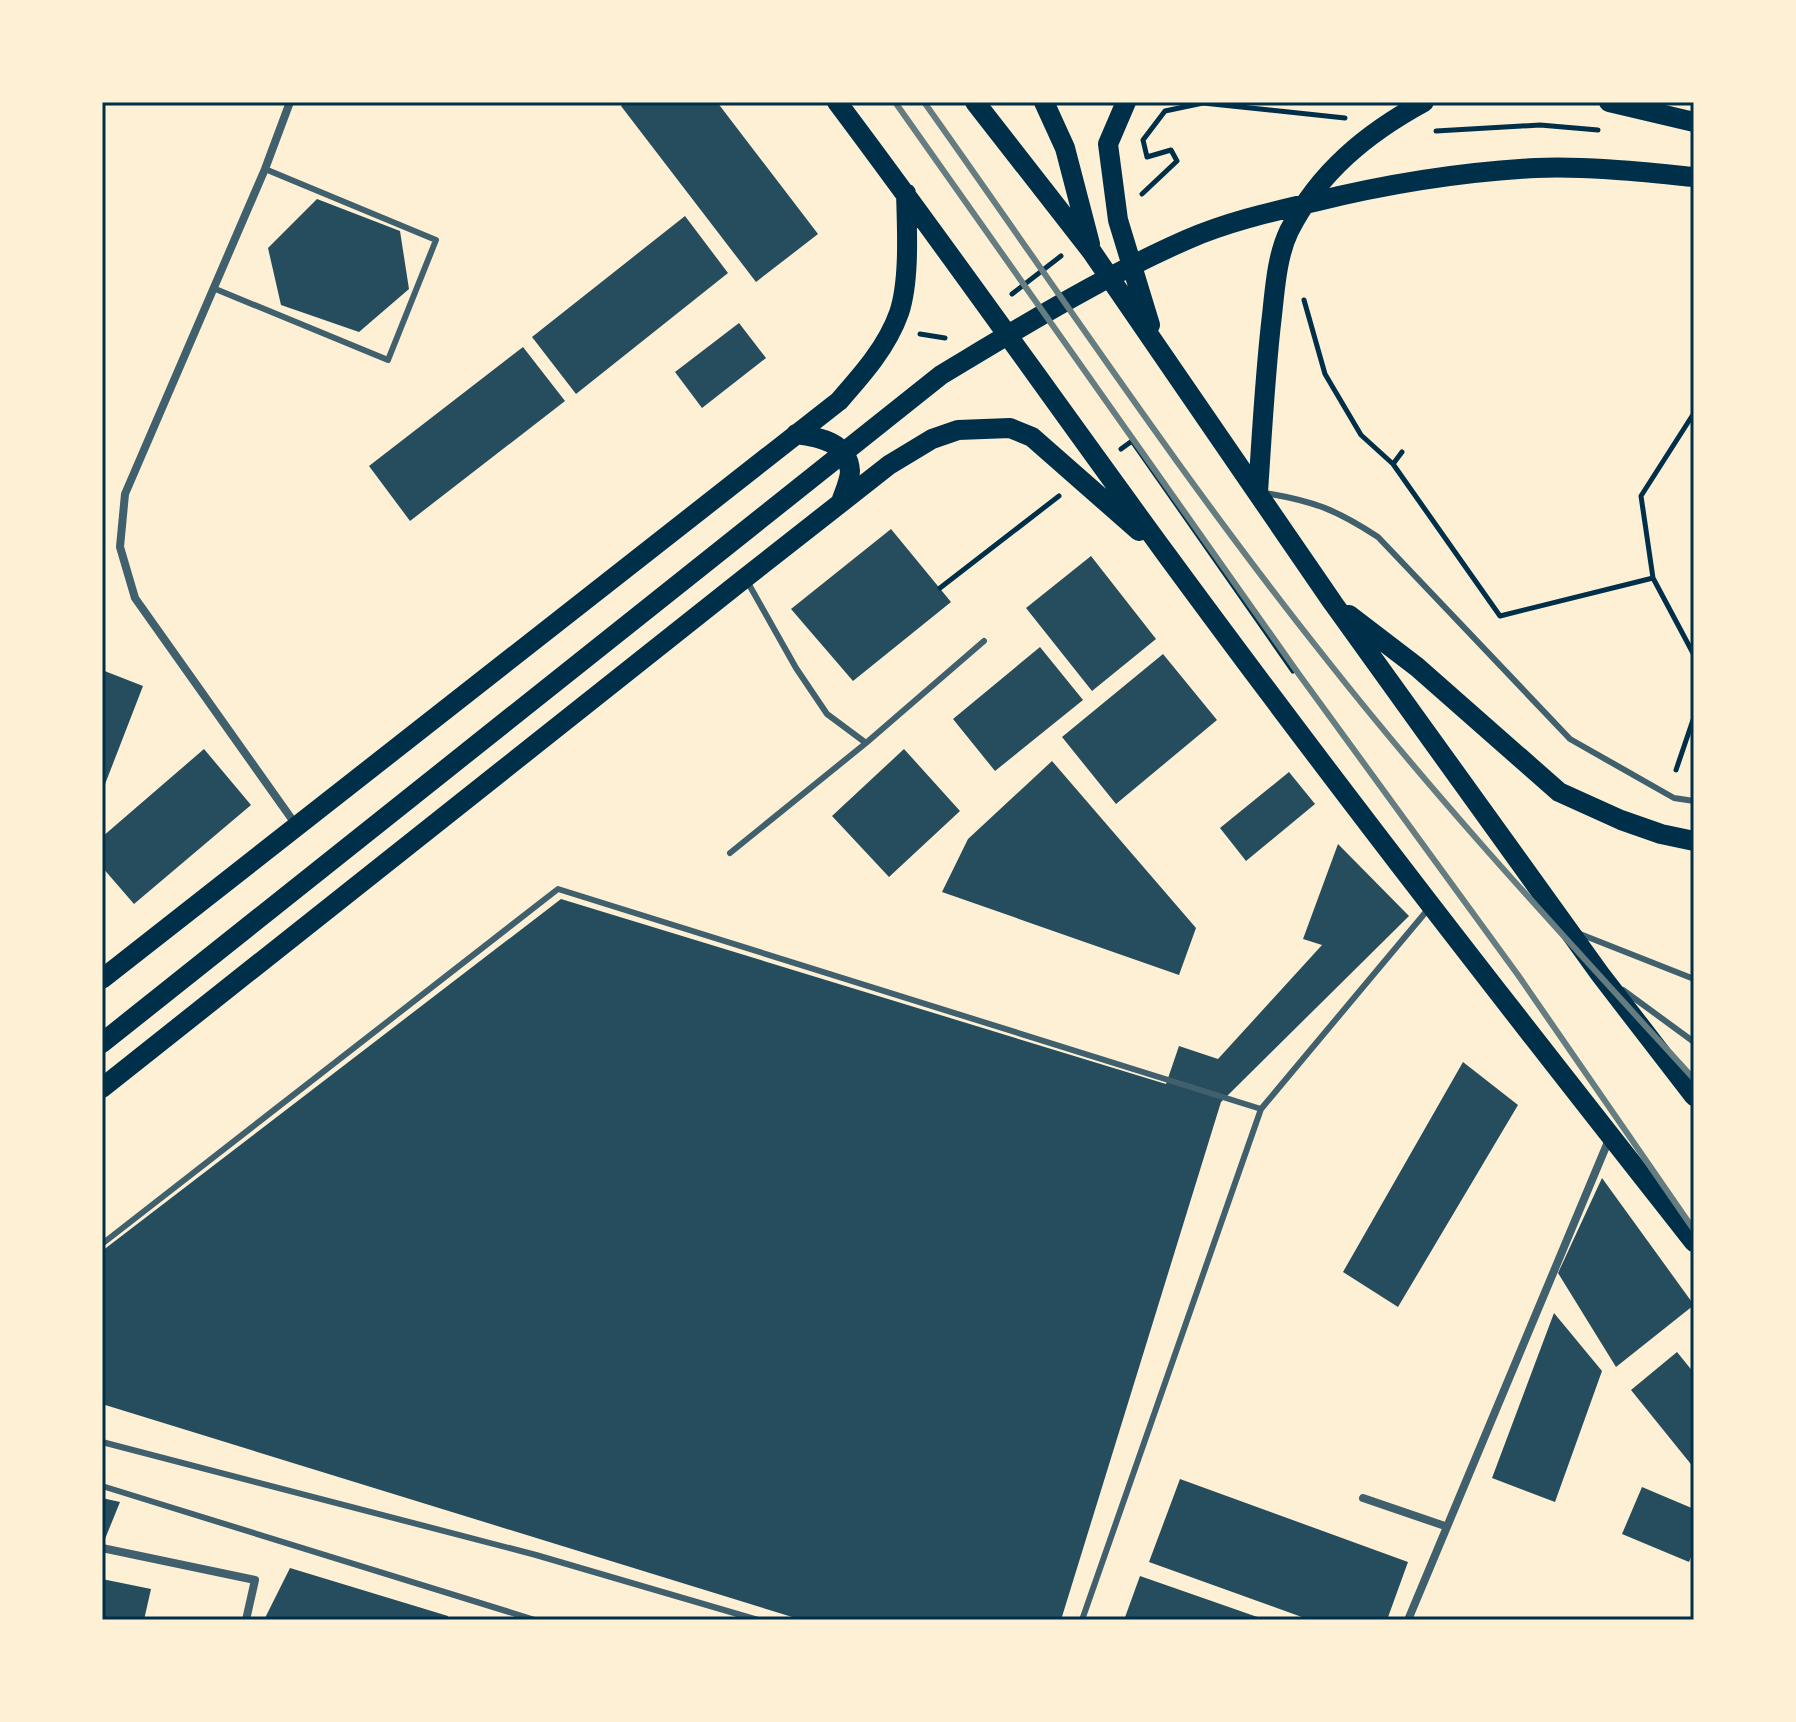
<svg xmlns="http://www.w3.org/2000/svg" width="1796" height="1722" font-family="'Fira Sans',sans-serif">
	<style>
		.building { fill: #264d5e }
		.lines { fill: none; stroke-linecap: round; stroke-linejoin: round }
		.path { stroke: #003049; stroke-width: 5 }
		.service { stroke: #3f606c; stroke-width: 6 }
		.minor { stroke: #3f606c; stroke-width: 8 }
		.primary { stroke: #003049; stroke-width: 20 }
		.rail { stroke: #657d81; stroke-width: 6 }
		.neatline { fill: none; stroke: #003049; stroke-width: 3 }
	</style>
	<rect width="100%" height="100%" fill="#fdf0d5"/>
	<path class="building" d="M625,102H717L818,234L756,282L621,106Z
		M317,199L400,231L409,289L359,332L281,305L268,248Z
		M685,216L728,273L576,394L532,337Z
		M739,323L766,358L702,408L675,372Z
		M523,347L565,401L410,521L369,466Z
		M891,529L951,602L853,681L791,609Z
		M1091,556L1156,639L1092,691L1026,608Z
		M1040,647L1083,700L995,771L953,719Z
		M1163,654L1217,720L1116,804L1062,737Z
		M102,670L143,686L102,792Z
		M204,749L251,805L134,904L102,867V837Z
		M904,749L960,811L889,877L832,816Z
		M1052,761L1196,928L1179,975L942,892L968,839Z
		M1289,772L1315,804L1246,861L1220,828Z
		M1338,844L1409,916L1221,1102L1061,1620H802L102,1404V1251L561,899L1166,1084L1179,1046L1218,1059L1322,945L1303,939Z
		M1463,1062L1518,1105L1398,1307L1343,1272Z
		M1602,1178L1694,1305L1616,1367L1558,1273Z
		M1554,1313L1602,1371L1555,1502L1492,1478Z
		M1677,1352L1694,1373V1468L1631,1390Z
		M1180,1479L1408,1562L1387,1620H1310L1149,1562Z
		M1642,1487L1694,1509V1550L1689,1562L1622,1534Z
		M102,1498L120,1502L105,1539L102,1538Z
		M290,1568L448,1616V1620H264Z
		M1140,1576L1266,1620H1124Z
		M102,1579L151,1589L144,1620H102Z"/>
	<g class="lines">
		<path class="path" d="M1436,131L1540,125L1598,130
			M1142,194L1177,161L1171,150L1147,157L1143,140L1165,111L1203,103L1345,118
			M1012,294L1061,256
			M1304,300L1325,374L1361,435L1393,464L1402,452
			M920,334L945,338
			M1121,449L1132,441L1293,671
			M1393,464L1500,616L1653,578L1641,496L1694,413
			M1653,578L1694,655
			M940,588L1059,496
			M1676,770L1694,717"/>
		<path class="service" d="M213,288L388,360L436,240L265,169
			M1265,493C1314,501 1337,510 1378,537L1570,739L1674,798L1694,801
			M747,581L796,668L827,714L866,743
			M730,853L866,743L984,641
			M1580,934L1694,979
			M1623,990L1694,1042
			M102,1244L558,889L1261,1109
			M102,1442L536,1555L758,1620
			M102,1486L535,1620
			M1082,1620L1261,1109L1430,907"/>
		<path class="minor" d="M290,102L265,169L125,494L120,547L135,598L296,825
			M1363,1498L1445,1526
			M102,1548L255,1580L246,1620
			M1408,1620L1610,1137"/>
		<path class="primary" d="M837,102C949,251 1056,404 1166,554C1337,787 1515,1015 1694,1242
			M975,102L1092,252L1333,603L1600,974L1694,1096
			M1044,102L1065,148L1090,244
			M1126,102L1108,144L1118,220L1150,325
			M1609,102L1694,122
			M796,434C819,437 848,442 850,471C850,480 844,493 841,502
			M1258,492C1262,433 1265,374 1272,315C1275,288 1277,256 1289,231C1319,172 1367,133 1424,102
			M1349,615L1417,667L1559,792L1621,820L1661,834L1694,841
			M102,979L839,401C862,375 887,347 899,313C910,280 907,228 906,193
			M102,1043L941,375C1021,327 1100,278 1186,240C1227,222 1271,212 1314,202C1387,184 1461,172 1536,168C1589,166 1642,172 1694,177
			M102,1088L745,578L889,465L932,439L958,430L1010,428L1032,437L1139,531"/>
		<path class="rail" d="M895,102L1298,673L1518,975L1694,1230
			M924,102C1057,289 1184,481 1327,660C1442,806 1569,942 1694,1079"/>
	</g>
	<rect width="1796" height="1722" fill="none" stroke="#fdf0d5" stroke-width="208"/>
	<rect x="104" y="104" width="1588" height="1514" class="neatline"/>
</svg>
